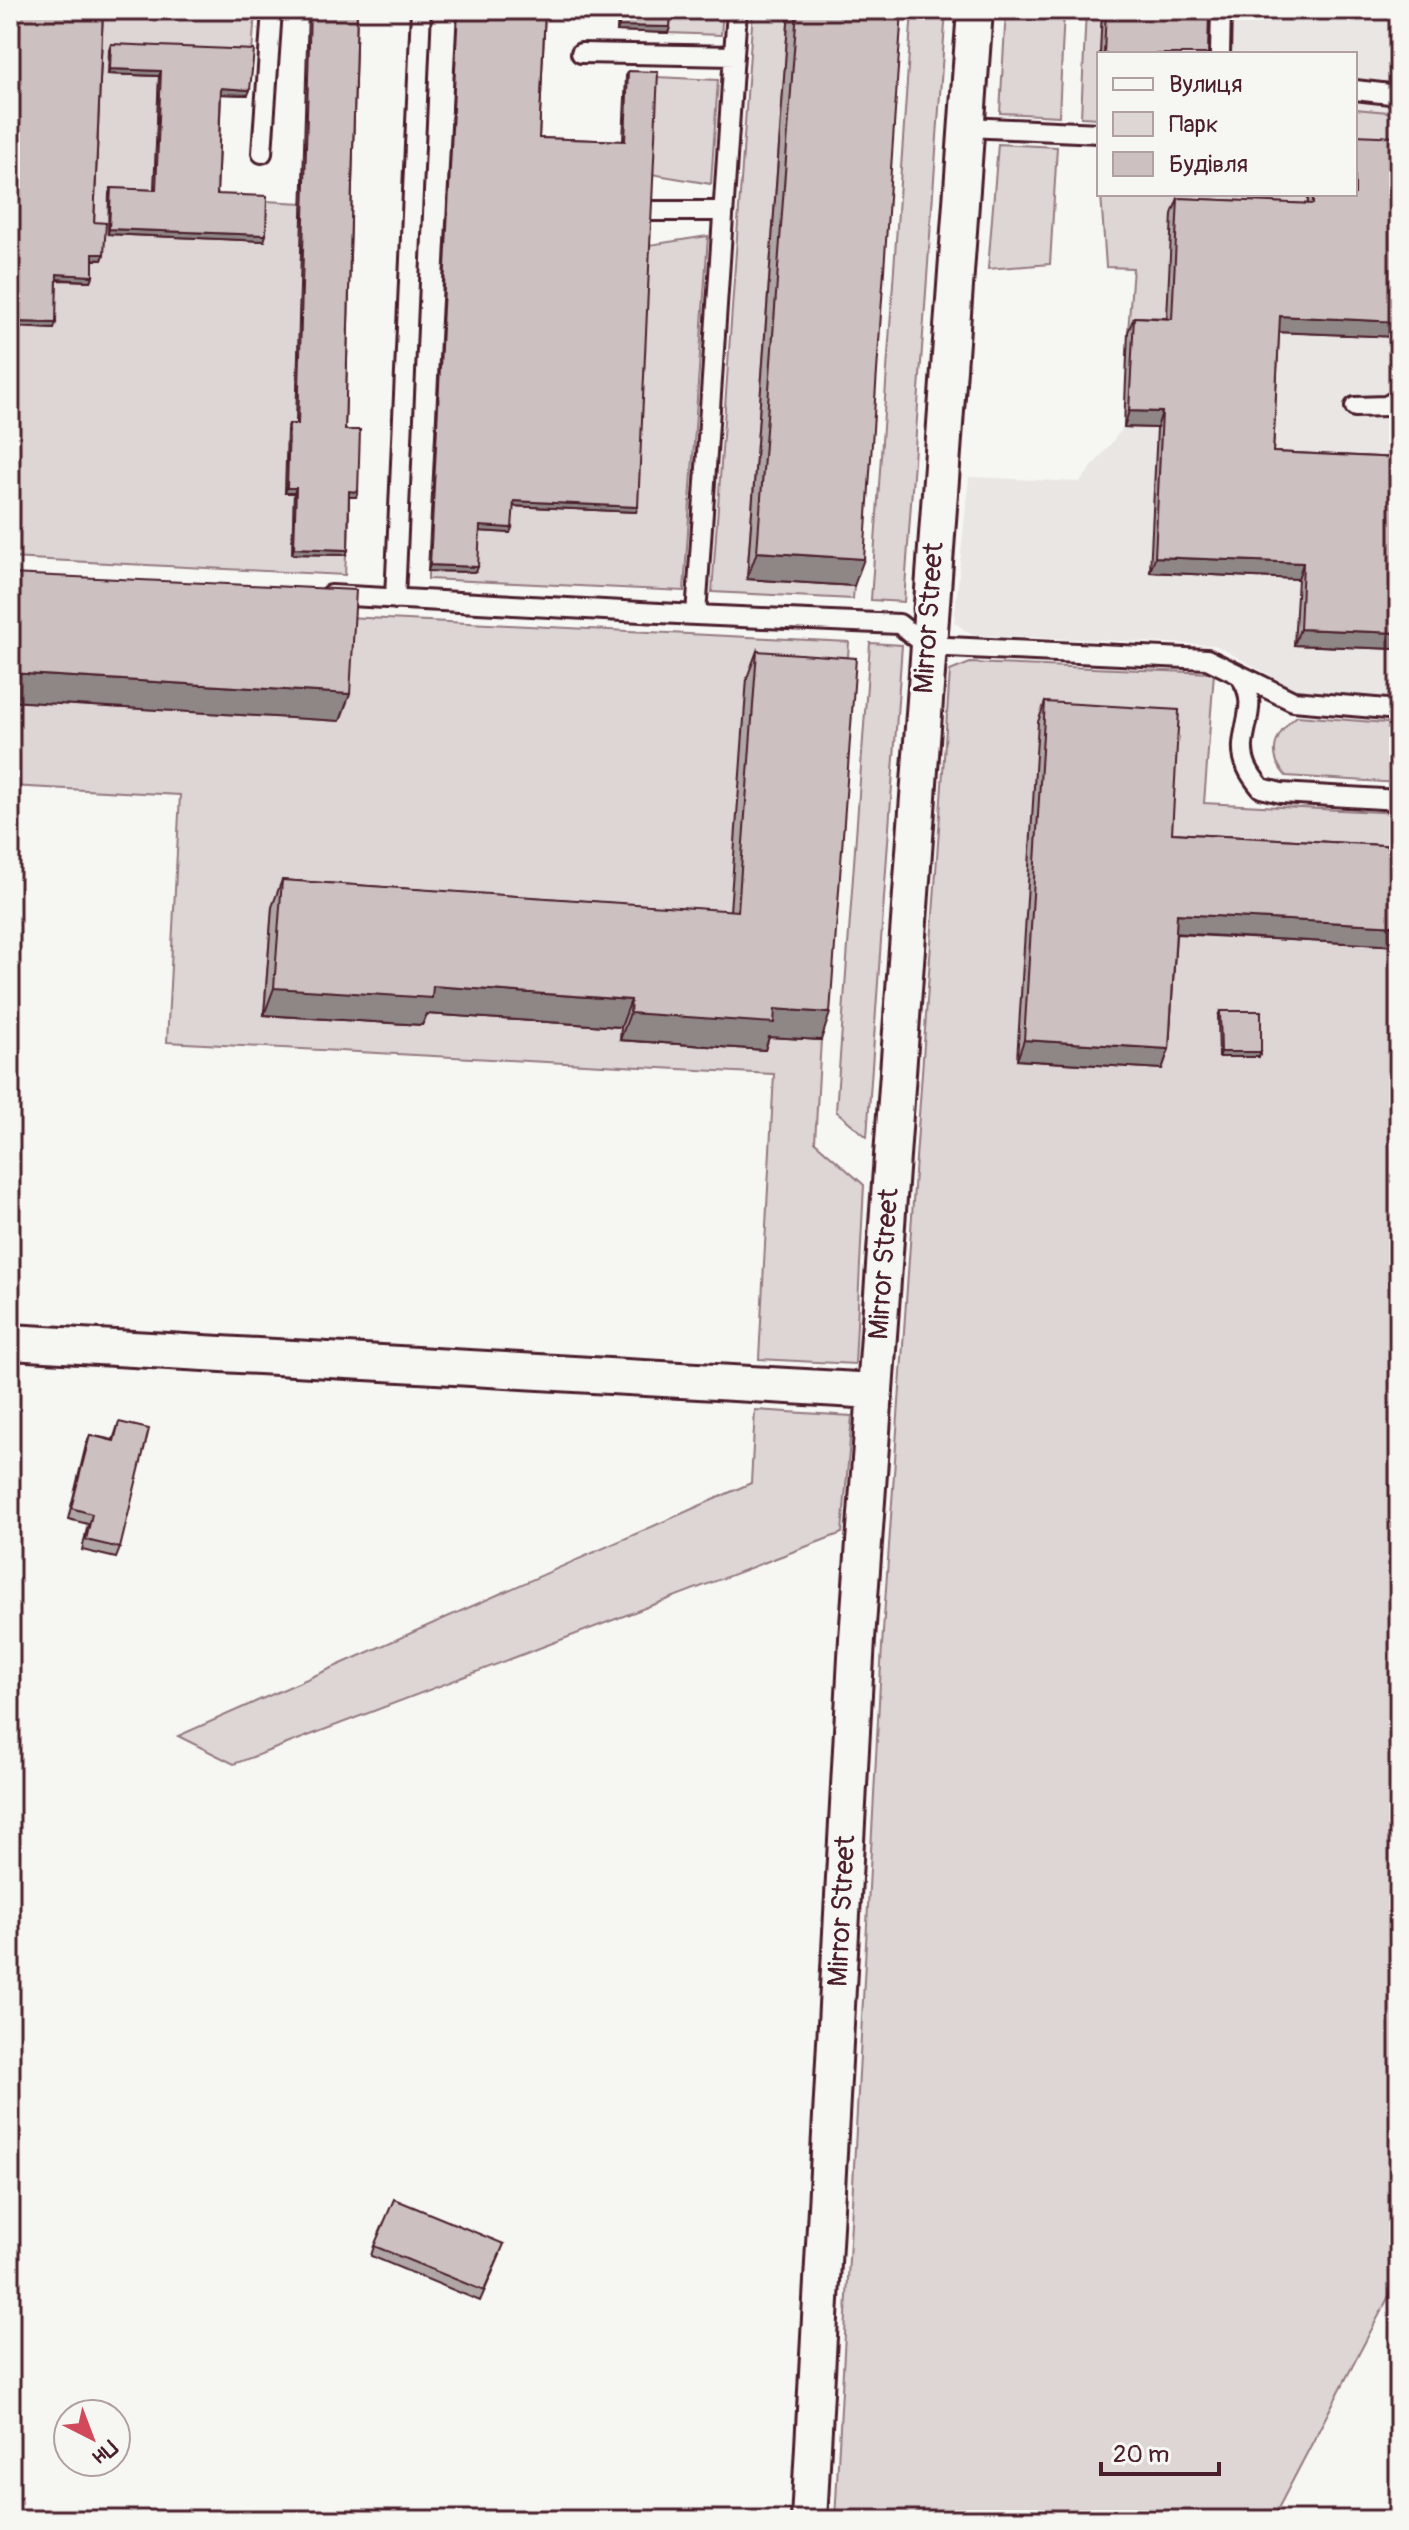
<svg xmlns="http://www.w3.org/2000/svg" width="1409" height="2530" font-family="Pangolin,sans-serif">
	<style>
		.built { fill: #e9e6e3 }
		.green { fill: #ddd6d5; stroke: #947a80; stroke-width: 2 }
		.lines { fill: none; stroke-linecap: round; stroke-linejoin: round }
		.lane-casing { stroke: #4a1f2b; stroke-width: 24 }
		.street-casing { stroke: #4a1f2b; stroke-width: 40 }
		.lane { stroke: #f6f6f2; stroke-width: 18 }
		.street { stroke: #f6f6f2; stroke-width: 34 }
		.wall { fill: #afa6a5; stroke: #4a1f2b; stroke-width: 2 }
		.shaded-wall { fill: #8f8786; stroke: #4a1f2b; stroke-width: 2 }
		.building { fill: #ccc1c0; stroke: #4a1f2b; stroke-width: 2 }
		.labels { text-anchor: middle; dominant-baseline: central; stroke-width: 6; stroke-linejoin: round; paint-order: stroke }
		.street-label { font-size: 28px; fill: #4a1f2b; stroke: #f6f6f2 }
	</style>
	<rect width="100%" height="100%" fill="#f6f6f2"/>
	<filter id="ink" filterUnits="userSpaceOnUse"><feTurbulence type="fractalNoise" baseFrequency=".0125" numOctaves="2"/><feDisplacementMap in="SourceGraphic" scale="16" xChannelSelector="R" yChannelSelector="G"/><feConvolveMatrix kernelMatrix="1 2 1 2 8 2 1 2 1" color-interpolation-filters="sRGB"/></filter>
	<g filter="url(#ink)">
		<path class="built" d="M1102,10H1399V699L1297,690L1215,645L972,635L954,622L969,477L1080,482L1124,427L1133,268L1106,267L1101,194H1355V54H1100Z"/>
		<path class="green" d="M101,10H255L252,55L109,74L159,76L154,195L303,203L296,430L285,492L294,493L292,553L346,555L345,575L10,558V414L14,415L17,327L55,279L91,281Z
			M669,10H723L721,35L668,33Z
			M753,10H789L747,578L854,586L853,599L712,592Z
			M912,10H946L904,602L871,600Z
			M1006,10H1064L1059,116L1000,113Z
			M1086,10H1102L1099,118L1081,117Z
			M656,77L718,80L711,184L651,174Z
			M1355,109L1399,113V153L1355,151Z
			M998,144L1057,147L1050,264L988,269Z
			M1101,194H1308L1307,220L1167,334L1128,332L1133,268L1106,267Z
			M708,236L684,591L428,579V571L512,506L636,512L649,245Z
			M346,617L849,642L846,685L728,938L272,907L264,1014L423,1013L621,1027V1040L764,1050L766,1036L821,1040L815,1142L864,1185L855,1364L759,1359L774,1074L167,1042L180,795L10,786V701L339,721Z
			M870,643L902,645L867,1137L836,1111Z
			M970,663L1214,673L1204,803L1399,813V2277L1272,2520H835L882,1646L950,671Z
			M1297,716L1399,724V783L1286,776C1266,754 1275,733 1297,716Z
			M755,1410L852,1416L842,1533L234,1764L178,1736L751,1483Z"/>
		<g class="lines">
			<defs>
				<path id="lane" d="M737,10L696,615L899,624L927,646L1207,659L1293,701L1399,710
					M581,53L734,56
					M1220,54L1221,10
					M1355,90L1399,95
					M967,127L1099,133
					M262,153L272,10
					M650,211H723
					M1355,407L1386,406L1399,399
					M331,595L696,615
					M395,599L421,10
					M1239,675C1265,708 1232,735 1247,767C1250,774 1256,782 1261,788L1281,793L1399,800"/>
				<path id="street" d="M10,1342L875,1391
					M809,2520L857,1639L975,10"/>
			</defs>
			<use href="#lane" class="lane-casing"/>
			<use href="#street" class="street-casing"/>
			<use href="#lane" class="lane"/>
			<use href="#street" class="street"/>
		</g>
		<path class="wall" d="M18,10H103L94,222L104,254L102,260H93V276L91,281L57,280L54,329L19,327L16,409L14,415L10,414V221Z
			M308,10H357L345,430L356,497H349L348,550L346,555L292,554L294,493H285L287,429L289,424H296Z
			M457,10H545L539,138L623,141L626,76L628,71L636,512L513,506L510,533L480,531L476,572L428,571Z
			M618,10H671L670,27L668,33L617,31Z
			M789,10H902L854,586L747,579Z
			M1102,10H1209L1208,54H1100Z
			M111,44L248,95L221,94L217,194L264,241L108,234L109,193L111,188L154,190L159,76L108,74L109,50Z
			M1399,137V337L1279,332L1273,452L1399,458V641L1396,649L1294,645L1298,579L1150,572L1157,428L1124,427L1128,332L1134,317L1167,318L1172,214L1178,198L1308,204V194H1355Z
			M757,651L821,1040L769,1037L765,1050L620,1040L621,1027L427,1014L422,1025L264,1015L272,907L282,880L730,911L747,678Z
			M1045,702L1172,833L1399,846V946L1176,934L1169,1049L1162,1069L1017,1060L1038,722Z
			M1220,1011L1261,1052L1259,1057H1219L1218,1016Z
			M119,1422L120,1548L116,1558L82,1550L88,1524L68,1519L86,1445L90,1435L113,1440Z
			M374,2246L500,2255L480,2301L371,2256Z"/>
		<path class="shaded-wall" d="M619,26L670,27L668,33L617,31Z
			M110,69L161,71L159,76L108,74Z
			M221,88L250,90L248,95L219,94Z
			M109,229L266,235L264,241L108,234Z
			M93,254H104L102,260L91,259Z
			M57,274L93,276L91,281L55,279Z
			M1280,316L1399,322V337L1274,332Z
			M19,322L56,323L54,329L17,327Z
			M10,409H16L14,415L10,414Z
			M1129,411L1162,412L1157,428L1124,427Z
			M287,488H296L294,493H285Z
			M349,491L358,492L356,497H347Z
			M514,501L638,507L636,512L512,506Z
			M480,526L512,528L510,533L478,531Z
			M294,548L348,550L346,555L292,554Z
			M757,552L864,559L854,586L747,579Z
			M1155,557L1303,563L1298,579L1150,572Z
			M430,565L478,567L476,572L428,571Z
			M1300,629L1399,633V641L1396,649L1294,645Z
			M10,673L350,694L340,721L10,701Z
			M1177,914L1399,926V946L1170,933Z
			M433,986L631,1000L621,1027L427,1014L422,1025L264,1015L274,988Z
			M775,1009L830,1013L821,1040L769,1037L765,1050L620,1040L630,1013Z
			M1024,1040L1169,1049L1162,1069L1017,1060Z
			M1221,1052H1261L1259,1057H1219Z"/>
		<path class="building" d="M20,10H103L94,222L106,223L104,254H93V276L57,274L56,323L19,322L16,409H10V266Z
			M310,10H357L345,430H360L358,492L349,491L348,550L294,548L296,488H287L289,424H298Z
			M458,10H545L539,138L625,141L628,71L658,72L638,507L514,501L512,528L480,526L478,567L430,565Z
			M620,10H671L670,27L619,26Z
			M797,10H902L864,559L757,552Z
			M1106,10H1209L1208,54H1104Z
			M111,44L254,50L250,90L221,88L217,194L267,196L266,235L109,229L111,188L156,190L161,71L110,69Z
			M1355,135L1399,137V322L1280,316L1273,452L1399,458V633L1300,629L1303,563L1155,557L1162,412L1129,411L1134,317L1172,319L1178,198L1313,204V194H1355Z
			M10,574L356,590L350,694L10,673Z
			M757,651L856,658L830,1013L775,1009L774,1023L630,1013L631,1000L433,986L432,998L274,988L282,880L738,911Z
			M1045,702L1179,710L1172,833L1399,846V926L1177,914L1169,1049L1024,1040Z
			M1220,1011H1261V1052H1221Z
			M119,1422L149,1429L120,1548L86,1540L92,1514L71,1508L90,1435L114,1441Z
			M394,2199L504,2244L484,2291L374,2246Z"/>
	</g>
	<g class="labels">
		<g class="street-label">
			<text transform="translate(929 618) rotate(-86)">Mirror Street</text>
			<text transform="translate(884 1264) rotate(-86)">Mirror Street</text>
			<text transform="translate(842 1911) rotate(-87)">Mirror Street</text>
		</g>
	</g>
	<rect width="1409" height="2530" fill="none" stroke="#f6f6f2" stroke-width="40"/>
	<rect x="20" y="20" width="1369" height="2490" fill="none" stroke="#4a1f2b" stroke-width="3" filter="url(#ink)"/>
	<rect x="1097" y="52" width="260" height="144" fill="#f6f6f2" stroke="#b1a0a2" stroke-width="2"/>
	<rect x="1113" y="78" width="40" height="12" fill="#f6f6f2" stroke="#b1a0a2" stroke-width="2"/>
	<text x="1169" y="92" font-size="24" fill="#4a1f2b">Вулиця</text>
	<rect x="1113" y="112" width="40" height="24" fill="#ddd6d5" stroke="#b1a0a2" stroke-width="2"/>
	<text x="1169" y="132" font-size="24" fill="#4a1f2b">Парк</text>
	<rect x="1113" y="152" width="40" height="24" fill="#ccc1c0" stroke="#b1a0a2" stroke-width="2"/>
	<text x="1169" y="172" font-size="24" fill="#4a1f2b">Будівля</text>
	<g transform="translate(92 2438) rotate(138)"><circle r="38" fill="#f6f6f2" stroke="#b1a0a2" stroke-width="2"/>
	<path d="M0-6L14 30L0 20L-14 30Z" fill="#d1495b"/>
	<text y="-12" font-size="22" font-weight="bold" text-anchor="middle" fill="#4a1f2b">Пн</text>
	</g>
	<path d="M1101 2462v12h118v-12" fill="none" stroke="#4a1f2b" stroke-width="4"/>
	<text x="1113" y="2462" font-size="24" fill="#4a1f2b" stroke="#f6f6f2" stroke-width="6" paint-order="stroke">20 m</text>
</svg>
